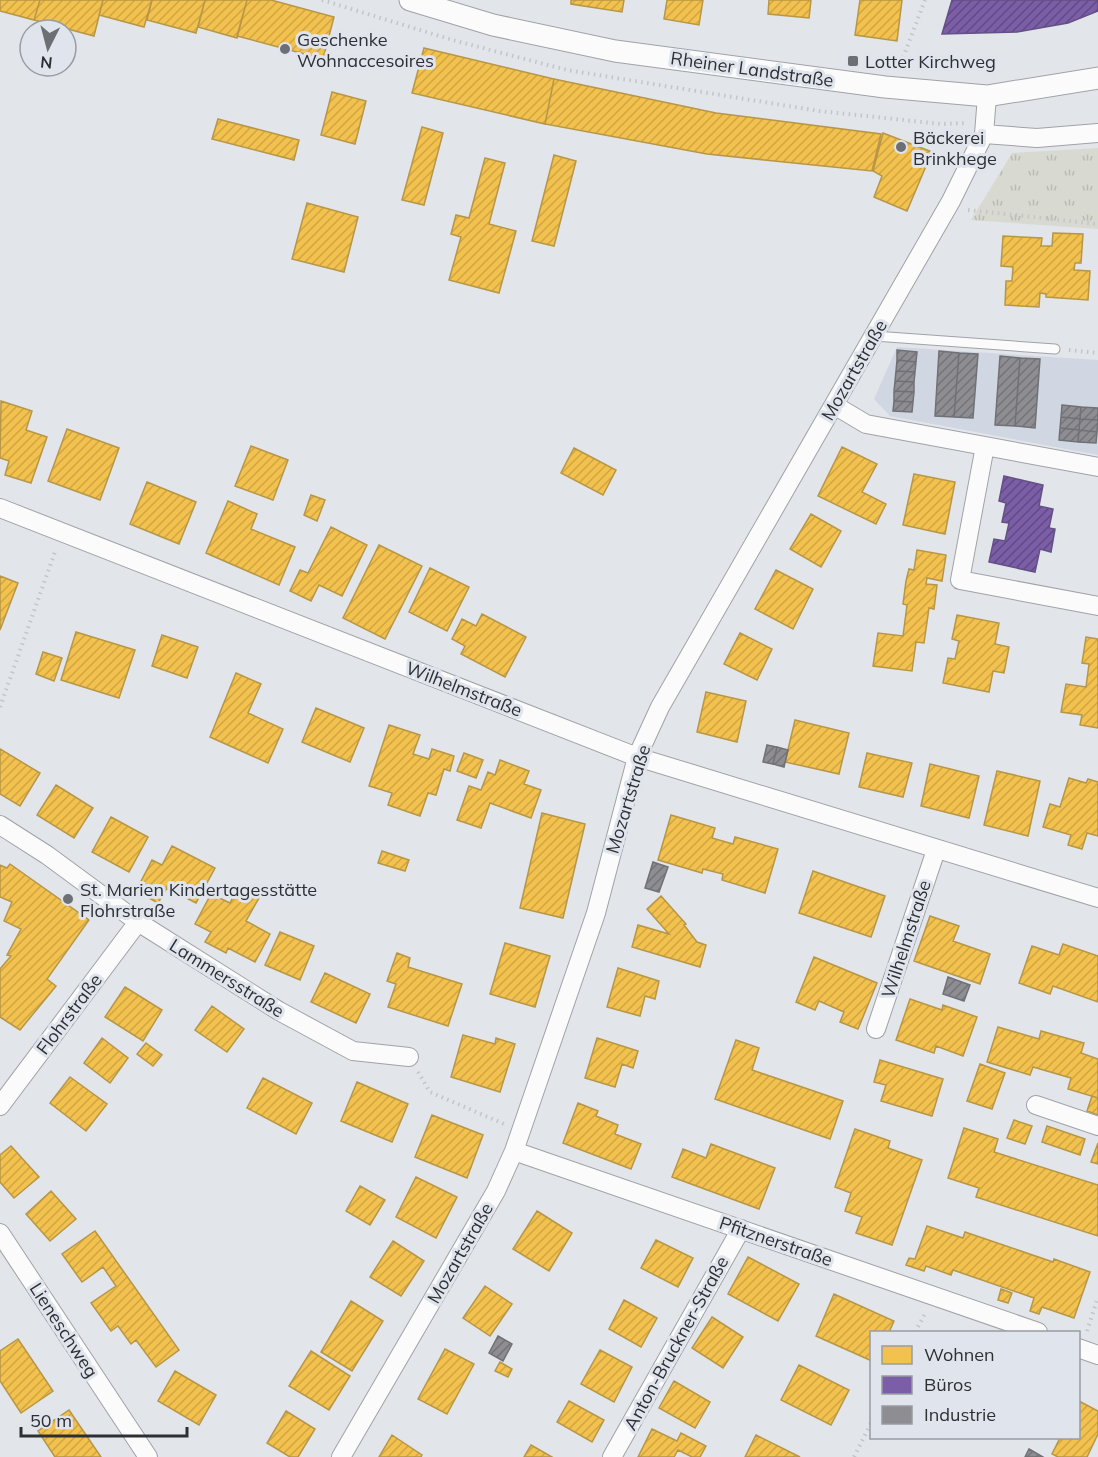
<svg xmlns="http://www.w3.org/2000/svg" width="1098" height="1457" font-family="Mulish,sans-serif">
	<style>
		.built { fill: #d1d7e2 }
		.grass { fill: url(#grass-tufts) }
		.homes { fill: url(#homes-hatch); stroke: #b79646; stroke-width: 1.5 }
		.offices { fill: url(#offices-hatch); stroke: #645084; stroke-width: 1.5 }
		.industry { fill: url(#industry-hatch); stroke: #707176; stroke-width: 1.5 }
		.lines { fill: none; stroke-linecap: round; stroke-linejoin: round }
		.service-casing { stroke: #a0a2a6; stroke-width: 11 }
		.minor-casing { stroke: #a0a2a6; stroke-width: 20 }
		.tertiary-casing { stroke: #a0a2a6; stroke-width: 23 }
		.path { stroke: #c4c5c8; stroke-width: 4; stroke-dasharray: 1.5 4.5; stroke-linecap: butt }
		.service { stroke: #fbfbfc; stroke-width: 9 }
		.minor { stroke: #fbfbfc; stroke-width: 18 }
		.tertiary { stroke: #fbfbfc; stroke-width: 21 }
		.poi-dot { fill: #6c6f73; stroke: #dfe4ed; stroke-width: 2 }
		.labels { text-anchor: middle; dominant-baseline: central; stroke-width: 6; stroke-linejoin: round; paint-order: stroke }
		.poi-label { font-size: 18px; fill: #2d3033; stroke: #dfe4ed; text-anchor: start }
		.street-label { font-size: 18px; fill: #2d3033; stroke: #dfe4ed }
	</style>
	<defs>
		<pattern id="grass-tufts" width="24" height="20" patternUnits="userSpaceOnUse" patternTransform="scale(1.5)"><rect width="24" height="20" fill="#d8dad1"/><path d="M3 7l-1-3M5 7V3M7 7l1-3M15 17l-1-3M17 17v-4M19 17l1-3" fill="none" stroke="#babbb4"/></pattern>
		<pattern id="homes-hatch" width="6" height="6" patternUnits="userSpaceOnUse" patternTransform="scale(1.5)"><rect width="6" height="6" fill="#f2c14e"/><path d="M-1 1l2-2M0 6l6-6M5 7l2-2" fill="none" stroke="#d0a645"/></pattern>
		<pattern id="offices-hatch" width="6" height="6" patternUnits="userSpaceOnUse" patternTransform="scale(1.5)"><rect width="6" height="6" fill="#7b5ea7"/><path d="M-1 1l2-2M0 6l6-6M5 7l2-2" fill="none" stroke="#604a81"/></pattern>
		<pattern id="industry-hatch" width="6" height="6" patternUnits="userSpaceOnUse" patternTransform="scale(1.5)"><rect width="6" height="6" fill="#8d8d92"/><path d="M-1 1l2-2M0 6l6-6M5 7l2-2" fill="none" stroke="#747478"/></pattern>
	</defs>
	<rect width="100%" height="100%" fill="#e2e5ea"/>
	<path class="built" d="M897,347L1098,360V455L890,416L874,399Z"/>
	<path class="grass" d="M1098,148V229L971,220L1012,153Z"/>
	<path class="homes" d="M0,0H40L34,20L0,11Z
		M40,0H103L94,36L34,20Z
		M103,0H152L144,27L99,15Z
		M152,0H205L196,33L147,20Z
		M205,0H247L237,38L198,27Z
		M247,0H271L334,17L323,59L237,36Z
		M571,0H624L622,12L571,4Z
		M667,0H703L699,25L664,19Z
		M769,0H811L809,18L768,14Z
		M860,0H902L897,41L855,35Z
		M424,48L554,79L545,124L412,93Z
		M554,79L716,113L881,134L872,171L707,154L545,124Z
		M332,92L366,101L355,144L321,135Z
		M218,119L299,140L294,160L212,139Z
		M422,127L443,133L424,205L402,200Z
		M883,133L932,152L907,211L874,197L882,176L873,171Z
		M554,155L576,161L554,246L532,241Z
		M485,158L505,163L489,224L516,231L499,293L449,280L461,237L451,234L456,215L469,218Z
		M307,203L358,217L344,272L292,259Z
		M1053,233L1083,234L1081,263H1075L1074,270L1090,271L1088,300L1046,297V294L1040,293L1039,307L1005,305L1006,281H1012L1013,267L1001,266L1003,236L1042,238L1041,246H1052Z
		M1,401L32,411L26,430L47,437L31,483L5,475L9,461L0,458Z
		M67,429L119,448L100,500L48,481Z
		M251,446L288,460L273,500L235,486Z
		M842,447L877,464L862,492L886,504L876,524L818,496Z
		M574,448L616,470L603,495L561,473Z
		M914,474L955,482L945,534L903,525Z
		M147,482L196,502L179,544L130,524Z
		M311,495L325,500L317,521L304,515Z
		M228,501L257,514L251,529L295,547L279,585L206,553Z
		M811,514L841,531L821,567L790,549Z
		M331,527L367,545L342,596L319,585L311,601L290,591L300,570L308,573Z
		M379,545L422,566L385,639L343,618Z
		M917,550L946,555L942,581L927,578L926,584L937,585L934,609L929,608L924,643L916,642L912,671L873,666L878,633L903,636L907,605L903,604L906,581L909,569L914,570Z
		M430,568L469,587L447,631L409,612Z
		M776,570L813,589L793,629L755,609Z
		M0,576L18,583L0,630Z
		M482,614L526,637L505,677L461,654L465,646L452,639L462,619L476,626Z
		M957,615L999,623L995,644L1009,647L1004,673L993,671L989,692L943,683L948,658L955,659L959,641L952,639Z
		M76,632L135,650L119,698L61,680Z
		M740,633L772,649L757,680L724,664Z
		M162,635L198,647L187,678L152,666Z
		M1086,637L1098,639V728L1080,725L1082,715L1061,712L1066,684L1086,687L1089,664L1082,663Z
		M43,652L62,658L54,681L36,674Z
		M236,673L261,684L248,713L283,729L268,763L210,737Z
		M706,692L746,701L737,742L697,732Z
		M316,708L364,728L350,762L302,742Z
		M795,720L849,733L839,774L785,762Z
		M389,725L420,735L413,754L429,759L432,749L454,756L450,771L444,769L436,795L428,793L420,816L388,805L392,793L369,786Z
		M0,749L40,773L20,806L0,794Z
		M464,753L483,760L476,778L457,771Z
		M867,753L912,763L903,797L859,787Z
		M500,760L529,771L524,784L541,790L531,818L490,803L481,828L457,820L469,786L481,790L488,772L495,775Z
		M930,764L979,776L969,818L921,806Z
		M997,771L1040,781L1028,836L984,825Z
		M1069,778L1086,783L1088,779L1098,782V836L1087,833L1082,849L1068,845L1071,835L1043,827L1050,804L1060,807Z
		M56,785L93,808L74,838L37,815Z
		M542,813L585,824L563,918L520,908Z
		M671,815L715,828L712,838L733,844L735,837L778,849L765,893L722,880L723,874L703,869L702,873L658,860Z
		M111,817L148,837L129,872L92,852Z
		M172,846L215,868L196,903L167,888L158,903L136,891L152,860L162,865Z
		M382,851L409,860L405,871L378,863Z
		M10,864L89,920L47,979L56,986L20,1030L0,1017V969L11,956L7,955L21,929L4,921L12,902L0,897V865L7,868Z
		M813,871L885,896L871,937L799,913Z
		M238,887L259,898L246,921L270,934L255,962L228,948L226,953L205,942L211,932L195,924L211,894L230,903Z
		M661,896L686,924L684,925L697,942L706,945L700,967L632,947L638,925L669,934L647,909Z
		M930,916L959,926L953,941L990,954L980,984L914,961Z
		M280,932L314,946L300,980L265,965Z
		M505,943L550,956L535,1007L490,994Z
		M1063,944L1098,956V1002L1053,986L1050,994L1019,983L1032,946L1059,955Z
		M397,953L410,958L408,967L462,984L448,1026L388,1007L396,984L387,981Z
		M814,957L877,983L858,1029L840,1022L844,1012L819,1001L815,1010L796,1002Z
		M618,968L659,981L655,999L645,996L640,1016L607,1007Z
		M325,973L370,994L356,1023L311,1002Z
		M125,987L162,1010L143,1041L105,1017Z
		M910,999L942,1010L943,1005L977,1017L963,1056L936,1046L934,1053L896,1040Z
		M212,1006L244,1029L227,1052L195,1030Z
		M998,1027L1039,1039L1041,1031L1084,1043L1081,1053L1098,1059V1098L1068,1089L1071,1078L1033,1067L1030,1075L987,1062Z
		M463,1035L495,1044L496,1038L515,1044L500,1092L451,1077Z
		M102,1038L128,1058L110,1083L84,1063Z
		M597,1038L638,1051L633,1068L622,1064L615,1087L585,1078Z
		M736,1040L759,1048L752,1070L843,1101L830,1139L715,1099Z
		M146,1043L162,1055L153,1066L137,1054Z
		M880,1060L943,1079L932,1116L881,1101L886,1085L874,1082Z
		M980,1064L1005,1073L992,1109L967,1101Z
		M70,1077L107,1104L86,1131L50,1103Z
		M263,1078L312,1103L296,1134L247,1108Z
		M357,1082L408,1104L392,1142L341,1121Z
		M1092,1096L1098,1098V1115L1087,1111Z
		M578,1103L598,1111L596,1116L618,1125L615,1134L641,1144L631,1169L563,1143Z
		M432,1115L483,1135L467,1178L415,1157Z
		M1014,1120L1032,1126L1025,1144L1007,1138Z
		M1047,1126L1085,1139L1080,1155L1042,1142Z
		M964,1128L998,1139L994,1152L1098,1185V1236L976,1197L979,1188L948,1178Z
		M855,1129L890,1141L888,1148L922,1160L892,1245L856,1233L862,1217L845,1211L851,1193L835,1187Z
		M1098,1143V1164L1091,1162Z
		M711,1144L775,1168L759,1209L672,1177L683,1149L706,1158Z
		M11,1146L39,1177L14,1198L0,1182V1155Z
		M416,1177L457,1197L436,1238L396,1217Z
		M360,1186L385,1200L370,1225L346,1211Z
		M51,1191L76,1219L50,1241L26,1214Z
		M537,1211L572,1233L549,1271L513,1249Z
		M927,1226L963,1238L965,1232L1053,1262L1054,1259L1090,1272L1074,1318L1042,1307L1039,1314L1030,1311L1034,1298L953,1270L951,1275L926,1266L924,1271L906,1265L909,1258L915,1259Z
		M95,1231L179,1350L156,1367L136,1340L131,1344L118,1326L111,1331L91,1303L116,1286L103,1267L82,1282L62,1254Z
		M656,1240L693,1258L678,1287L641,1268Z
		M393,1241L424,1261L401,1296L370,1277Z
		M748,1257L799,1284L778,1321L728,1294Z
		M485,1286L512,1304L490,1336L463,1318Z
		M1001,1289L1012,1293L1008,1303L998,1300Z
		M834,1294L894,1321L889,1332H872V1361L816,1336Z
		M624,1300L657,1318L641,1347L609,1329Z
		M351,1301L383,1321L352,1371L321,1352Z
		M712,1317L743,1337L723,1368L692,1348Z
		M18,1339L53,1391L21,1413L0,1381V1351Z
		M445,1349L474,1364L447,1414L418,1399Z
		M600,1350L632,1367L614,1402L581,1384Z
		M311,1351L350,1376L329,1410L289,1386Z
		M500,1362L512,1369L508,1377L495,1371Z
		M799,1365L849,1390L831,1425L781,1400Z
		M175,1371L216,1395L199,1425L158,1401Z
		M674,1381L710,1402L695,1428L659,1408Z
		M569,1401L604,1420L592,1442L557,1422Z
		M1079,1401L1098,1411V1434L1087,1457H1058L1052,1454L1060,1438H1078Z
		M69,1410L101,1457H55L38,1431Z
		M286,1411L315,1429L298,1457H290L267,1443Z
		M652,1429L677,1441L681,1433L706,1446L700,1457H692L678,1450L674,1457H638Z
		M392,1435L422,1455L421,1457H379Z
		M756,1435L800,1457H745Z
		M531,1445L552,1457H524Z"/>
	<path class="offices" d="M952,0H1098V11L1068,23L1017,32L942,34Z
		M1004,476L1043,485L1039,506L1053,509L1049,528L1055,529L1051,552L1040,549L1035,572L989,562L994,539L1005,541L1009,523L1002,522L1006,503L999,501Z"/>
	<path class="industry" d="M897,350L917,352L916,362L897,360Z
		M939,351L959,353L954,417L935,416Z
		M959,353L978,354L973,418L954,417Z
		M1000,356L1020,358L1015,426L995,425Z
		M1020,358L1040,359L1035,428L1015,426Z
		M897,360L916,362L915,372L896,371Z
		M896,371L915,372L914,382L895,381Z
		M895,381L914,382V392L894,391Z
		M894,391L914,392L913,402L894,401Z
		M894,401L913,402L912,412L893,411Z
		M1062,405L1081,407L1080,419L1061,417Z
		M1081,407L1098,408V420L1080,419Z
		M1061,417L1080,419L1079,430L1060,428Z
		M1080,419L1098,420L1097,432L1079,430Z
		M1060,428L1079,430L1078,442L1059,440Z
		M1079,430L1097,432L1096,443L1078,442Z
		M767,745L777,747L773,764L763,762Z
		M777,747L788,750L784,767L773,764Z
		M653,862L668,867L659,892L645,888Z
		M948,977L970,985L964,1001L943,994Z
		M498,1336L512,1344L503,1361L489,1353Z
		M1029,1449L1043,1457H1025Z"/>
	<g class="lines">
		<defs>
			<path id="service" d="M874,336L1055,349"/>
			<path id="minor" d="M984,134L1037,138L1098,133
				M834,405L866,424L1098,467
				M985,446L960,580L1098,606
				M0,508L637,757L1098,898
				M0,825L47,855L138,922L279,1011L353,1051L409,1057
				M876,1029L936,850
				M1036,1105L1098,1126
				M0,1106L138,922
				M514,1151L1038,1332
				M0,1233L148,1457
				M1078,1348L1098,1355
				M341,1457L496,1191L514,1151L596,913L637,757L660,707L951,201L984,134L987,96
				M612,1457L741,1229"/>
			<path id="tertiary" d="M410,0L493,25L615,51L885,87L987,96L1098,78"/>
		</defs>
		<use href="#service" class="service-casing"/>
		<use href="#minor" class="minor-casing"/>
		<use href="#tertiary" class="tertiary-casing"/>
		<path class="path" d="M322,0L456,41L567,70L819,111L941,124L967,123
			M901,63L925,0
			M968,210L1098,224
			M1069,350L1098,353
			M0,707L56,549
			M418,1072L430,1092L504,1124
			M1087,1331L1098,1297
			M915,1332L926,1312
			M854,1457L872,1421"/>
		<use href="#service" class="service"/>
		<use href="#minor" class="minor"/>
		<use href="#tertiary" class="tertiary"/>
	</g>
	<g class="poi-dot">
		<circle cx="285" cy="49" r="6"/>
		<rect x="847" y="55" width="12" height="12" rx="3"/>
		<circle cx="901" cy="147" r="6"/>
		<circle cx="68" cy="899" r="6"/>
	</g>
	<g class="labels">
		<g class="poi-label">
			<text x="297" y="39">Geschenke<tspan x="297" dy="21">Wohnaccesoires</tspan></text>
			<text x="865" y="61">Lotter Kirchweg</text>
			<text x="913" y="137">Bäckerei<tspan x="913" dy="21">Brinkhege</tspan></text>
			<text x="80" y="889">St. Marien Kindertagesstätte<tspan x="80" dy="21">Flohrstraße</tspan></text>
		</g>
		<g class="street-label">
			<text transform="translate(752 69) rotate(8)">Rheiner Landstraße</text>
			<text transform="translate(854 370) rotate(-60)">Mozartstraße</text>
			<text transform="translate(464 689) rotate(21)">Wilhelmstraße</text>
			<text transform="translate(628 799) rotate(-73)">Mozartstraße</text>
			<text transform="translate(906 939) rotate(-72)">Wilhelmstraße</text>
			<text transform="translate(227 978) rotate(32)">Lammersstraße</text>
			<text transform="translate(69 1014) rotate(-53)">Flohrstraße</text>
			<text transform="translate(776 1241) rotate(19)">Pfitznerstraße</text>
			<text transform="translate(460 1253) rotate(-60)">Mozartstraße</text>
			<text transform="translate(64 1330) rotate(57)">Lieneschweg</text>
			<text transform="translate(676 1343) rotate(-61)">Anton-Bruckner-Straße</text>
		</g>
	</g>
	<rect x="870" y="1331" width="210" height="108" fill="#dfe4ed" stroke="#989ca3" stroke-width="1.5"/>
	<rect x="882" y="1346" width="30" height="18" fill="#f2c14e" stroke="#989ca3" stroke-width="1.5"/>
	<text x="924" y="1361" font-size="18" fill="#2d3033">Wohnen</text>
	<rect x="882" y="1376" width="30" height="18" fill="#7b5ea7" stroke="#989ca3" stroke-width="1.5"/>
	<text x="924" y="1391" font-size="18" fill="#2d3033">Büros</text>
	<rect x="882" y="1406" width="30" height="18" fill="#8d8d92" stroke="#989ca3" stroke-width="1.5"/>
	<text x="924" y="1421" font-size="18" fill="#2d3033">Industrie</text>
	<g transform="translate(48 48) rotate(186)"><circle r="28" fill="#dfe4ed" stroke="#989ca3" stroke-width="1.5"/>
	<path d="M0-4.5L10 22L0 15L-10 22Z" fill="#6c6f73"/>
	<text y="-9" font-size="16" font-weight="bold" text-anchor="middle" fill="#2d3033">N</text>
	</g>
	<path d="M21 1427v9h166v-9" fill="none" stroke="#2d3033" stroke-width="3"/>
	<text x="30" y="1427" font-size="18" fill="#2d3033" stroke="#dfe4ed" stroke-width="4.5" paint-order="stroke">50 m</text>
</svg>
